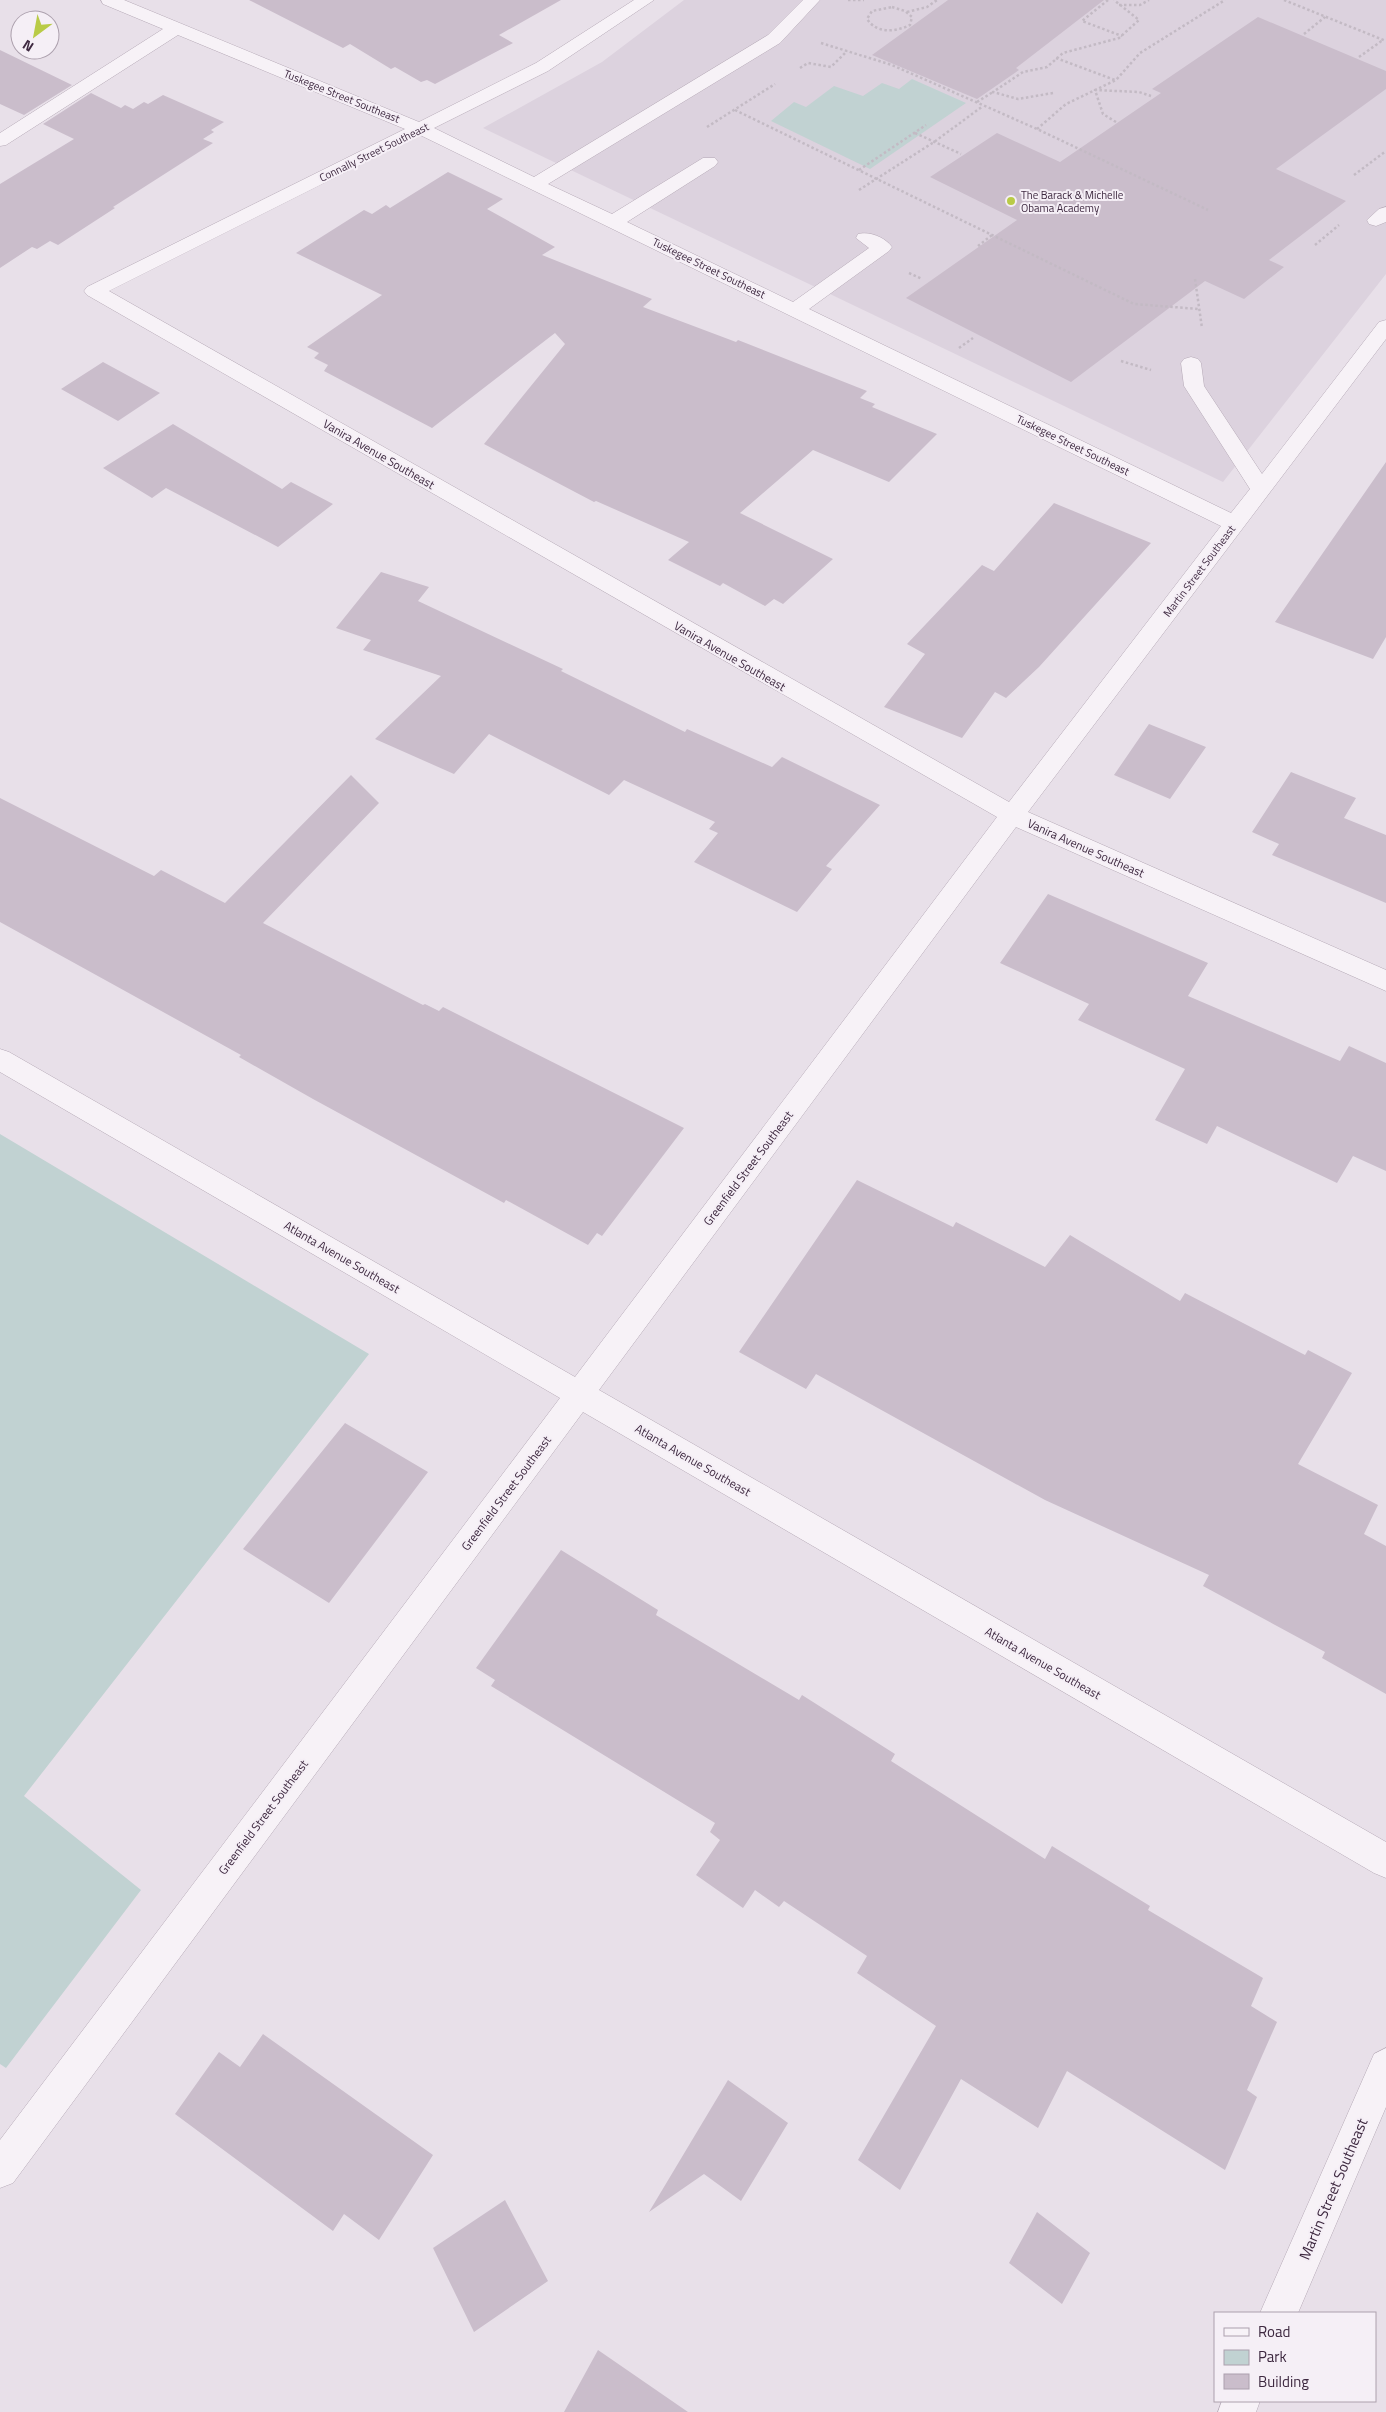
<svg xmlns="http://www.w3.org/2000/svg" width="1386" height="2412" font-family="'Titillium Web',sans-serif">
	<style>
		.built { fill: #dcd2de }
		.green { fill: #c1d2d2 }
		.building { fill: #cabdcb }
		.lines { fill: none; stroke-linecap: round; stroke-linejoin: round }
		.minor-casing { stroke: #b5a9b6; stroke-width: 1 }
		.path { stroke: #c3bac4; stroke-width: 2.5; stroke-dasharray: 2.5 2.5; stroke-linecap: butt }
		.minor { fill: #f7f2f7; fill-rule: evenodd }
		.poi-dot { fill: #b9cb47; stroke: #f5eff6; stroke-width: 2 }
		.labels { text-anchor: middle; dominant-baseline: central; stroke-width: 4; stroke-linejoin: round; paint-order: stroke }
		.far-street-label { font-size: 11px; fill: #3e2940; stroke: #f5eff6 }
		.far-poi-label { font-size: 11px; fill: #3e2940; stroke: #f5eff6; text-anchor: start }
		.street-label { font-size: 12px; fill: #3e2940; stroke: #f5eff6 }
		.near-street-label { font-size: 15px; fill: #3e2940; stroke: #f5eff6 }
	</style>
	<rect width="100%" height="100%" fill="#e8e0e9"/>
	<path class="built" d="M684,0H1386V274L1223,482L483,128L602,62Z"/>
	<path class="green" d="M912,79L966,103L870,169L771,121L794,102L806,107L834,86L863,96L882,83L899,89Z
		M0,1134L369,1354L24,1796L141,1890L6,2068L0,2064Z"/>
	<path class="building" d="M249,0H561L499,35L513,43L435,84L427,80L421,82L395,67L391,69L350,44L343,48Z
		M948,0H1104L1016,68L1019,70L977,99L872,55Z
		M1258,17L1386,71V89L1276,169L1346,201L1269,260L1284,267L1244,299L1205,281L1071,382L906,298L1017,220L930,177L997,133L1060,162L1161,93L1152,89Z
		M0,50L72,85L24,115L0,104Z
		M91,93L121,108L125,105L133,109L144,102L148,104L163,95L224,122L211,130L214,132L203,139L213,143L113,207L115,208L58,245L50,241L37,249L32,247L0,268V184L74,139L43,124Z
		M448,172L503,199L487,209L555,247L542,255L652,299L643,307L736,342L738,340L867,391L860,398L875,404L872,407L937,434L889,482L813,450L740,513L833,559L783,604L774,599L765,606L723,583L720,586L668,560L689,542L596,501L594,502L484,444L565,344L555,333L432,428L324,371L328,365L314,358L319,353L307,347L382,295L296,253L364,210L372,214L386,205L390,208Z
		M103,362L160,393L118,421L61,389Z
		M173,424L282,489L291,482L333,504L278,547L166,488L152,498L103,468Z
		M1386,462V637L1373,659L1275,622Z
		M1054,503L1151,543L1039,667L1006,698L995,692L962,738L884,707L925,654L907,644L982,565L994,571Z
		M381,572L429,587L418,601L563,669L561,671L685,732L687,729L772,767L782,757L880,805L826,866L832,869L797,912L694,862L718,833L709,829L715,822L624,780L609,795L489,734L454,774L375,739L441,676L363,650L371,640L336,628Z
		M1149,724L1206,747L1170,799L1114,775Z
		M1291,772L1356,798L1344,818L1386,835V903L1272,855L1279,844L1252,832Z
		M351,775L379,803L263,923L423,1005L425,1004L439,1011L443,1007L684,1128L602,1236L597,1233L588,1245L506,1200L504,1203L313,1099L239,1057L241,1055L0,922V798L154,876L161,870L225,903Z
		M1048,894L1208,963L1188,996L1340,1061L1349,1046L1386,1063V1171L1353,1156L1337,1183L1217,1126L1207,1144L1155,1120L1185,1069L1078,1020L1089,1004L1000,963Z
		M857,1180L953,1227L956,1222L1045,1267L1070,1235L1180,1301L1185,1293L1305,1355L1308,1350L1352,1373L1298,1464L1378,1505L1364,1534L1386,1546V1694L1322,1658L1325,1652L1203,1586L1209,1575L1045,1500L816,1374L806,1389L739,1352Z
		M345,1423L428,1472L329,1603L243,1549Z
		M561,1550L658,1610L656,1615L799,1700L802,1695L895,1754L891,1761L1045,1859L1052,1846L1150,1906L1148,1910L1263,1978L1251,2006L1277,2022L1247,2090L1257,2097L1225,2170L1067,2071L1038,2128L961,2079L900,2190L858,2160L936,2026L857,1973L867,1956L784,1901L779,1907L755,1890L743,1908L696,1875L720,1840L710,1832L715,1823L491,1686L495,1680L476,1668Z
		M263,2034L433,2155L379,2240L344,2214L333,2231L175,2114L219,2052L240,2067Z
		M728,2080L788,2123L741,2201L704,2174L649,2212Z
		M505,2200L548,2281L474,2332L433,2248Z
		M1037,2212L1090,2253L1062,2304L1009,2263Z
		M598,2350L688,2412H564Z"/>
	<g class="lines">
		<defs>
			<path id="minor" d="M101,0H124L419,122L536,63L634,0H654L548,71L434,128L534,177L768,35L803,0H820L780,43L548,184L612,214L703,158H715L718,162L715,166L627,222L793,302L869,248L856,238L858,234C869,231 885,237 892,247L889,251L809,309L1231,513L1250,489L1184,386L1181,363L1184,359L1191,357L1198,359L1201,363L1204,386L1262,474L1379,322L1386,320V339L1028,812L1386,970V991L1016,827L599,1390L1386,1842V1878L1374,1873L583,1412L13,2183L0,2188V2140L560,1398L0,1072V1049L9,1052L575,1377L997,817L87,295L84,291L87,287L405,129L178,35L6,145L0,146V133L163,29L103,4ZM420,135L1221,526L1009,802L109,291Z
				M1386,207V222L1376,226L1369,224L1367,220L1379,209Z
				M1386,2048V2107L1298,2313H1260L1374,2054Z
				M1222,2401H1260L1256,2412H1218Z"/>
		</defs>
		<use href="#minor" class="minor-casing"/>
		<path class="path" d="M848,0H864
			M1108,0L1082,21L1122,36
			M1284,0L1386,41
			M1119,5H1140L1149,0
			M892,7L905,11L912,17L910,25C895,32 877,34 867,19L872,11Z
			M907,12L927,7L937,0
			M1304,34L1325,17
			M821,43L892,65L1037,129L1208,210
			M1359,57L1383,40
			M1056,58L1115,80
			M800,68L808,63L831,67L847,51
			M1053,93L1018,99L993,92L1023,72L1047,67L1063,53L1119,38L1139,20L1114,0
			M977,102L993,92
			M735,110L1134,304L1199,309
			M1116,122L1103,114L1095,90L1139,92L1151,96
			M707,127L775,84
			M1037,129L1066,104L1116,80L1140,53L1225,0
			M915,133L961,154
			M859,170L926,125
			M1354,175L1386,151
			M859,190L934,142L983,106
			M1315,245L1339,225
			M978,246L992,235
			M909,273L922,279
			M1195,279L1202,328
			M959,348L973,338
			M1121,361L1151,370"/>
		<use href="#minor" class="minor"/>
	</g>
	<circle class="poi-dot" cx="1011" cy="201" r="5"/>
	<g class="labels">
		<g class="far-street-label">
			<text transform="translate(342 96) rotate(22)">Tuskegee Street Southeast</text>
			<text transform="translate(374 152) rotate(-26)">Connally Street Southeast</text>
			<text transform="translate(709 268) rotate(26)">Tuskegee Street Southeast</text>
			<text transform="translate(1073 445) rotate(26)">Tuskegee Street Southeast</text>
			<text transform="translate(1199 571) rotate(-53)">Martin Street Southeast</text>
		</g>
		<g class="far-poi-label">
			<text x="1021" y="195">The Barack &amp; Michelle<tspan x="1021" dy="13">Obama Academy</tspan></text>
		</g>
		<g class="street-label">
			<text transform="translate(379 454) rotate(30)">Vanira Avenue Southeast</text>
			<text transform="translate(730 656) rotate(30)">Vanira Avenue Southeast</text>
			<text transform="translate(1086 848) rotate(24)">Vanira Avenue Southeast</text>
			<text transform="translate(748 1168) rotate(-53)">Greenfield Street Southeast</text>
			<text transform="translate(342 1257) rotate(30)">Atlanta Avenue Southeast</text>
			<text transform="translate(693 1460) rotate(30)">Atlanta Avenue Southeast</text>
			<text transform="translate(506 1493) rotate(-53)">Greenfield Street Southeast</text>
			<text transform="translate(1043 1663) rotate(30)">Atlanta Avenue Southeast</text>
			<text transform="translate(263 1817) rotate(-53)">Greenfield Street Southeast</text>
		</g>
		<g class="near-street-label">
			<text transform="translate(1333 2189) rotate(-67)">Martin Street Southeast</text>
		</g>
	</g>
	<rect x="1214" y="2312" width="162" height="90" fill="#f5eff6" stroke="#aca0ad"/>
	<rect x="1224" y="2328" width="25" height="8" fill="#f7f2f7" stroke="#aca0ad"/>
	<text x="1258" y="2337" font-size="15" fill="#3e2940">Road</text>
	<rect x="1224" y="2350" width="25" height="15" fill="#c1d2d2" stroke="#aca0ad"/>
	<text x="1258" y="2362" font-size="15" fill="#3e2940">Park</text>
	<rect x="1224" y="2374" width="25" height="15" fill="#cabdcb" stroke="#aca0ad"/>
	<text x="1258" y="2387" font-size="15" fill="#3e2940">Building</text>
	<g transform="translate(35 35) rotate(212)"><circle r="24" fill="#f5eff6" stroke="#aca0ad"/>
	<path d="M0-4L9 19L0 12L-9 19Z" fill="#b9cb47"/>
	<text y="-8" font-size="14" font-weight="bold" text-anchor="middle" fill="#3e2940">N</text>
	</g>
</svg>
